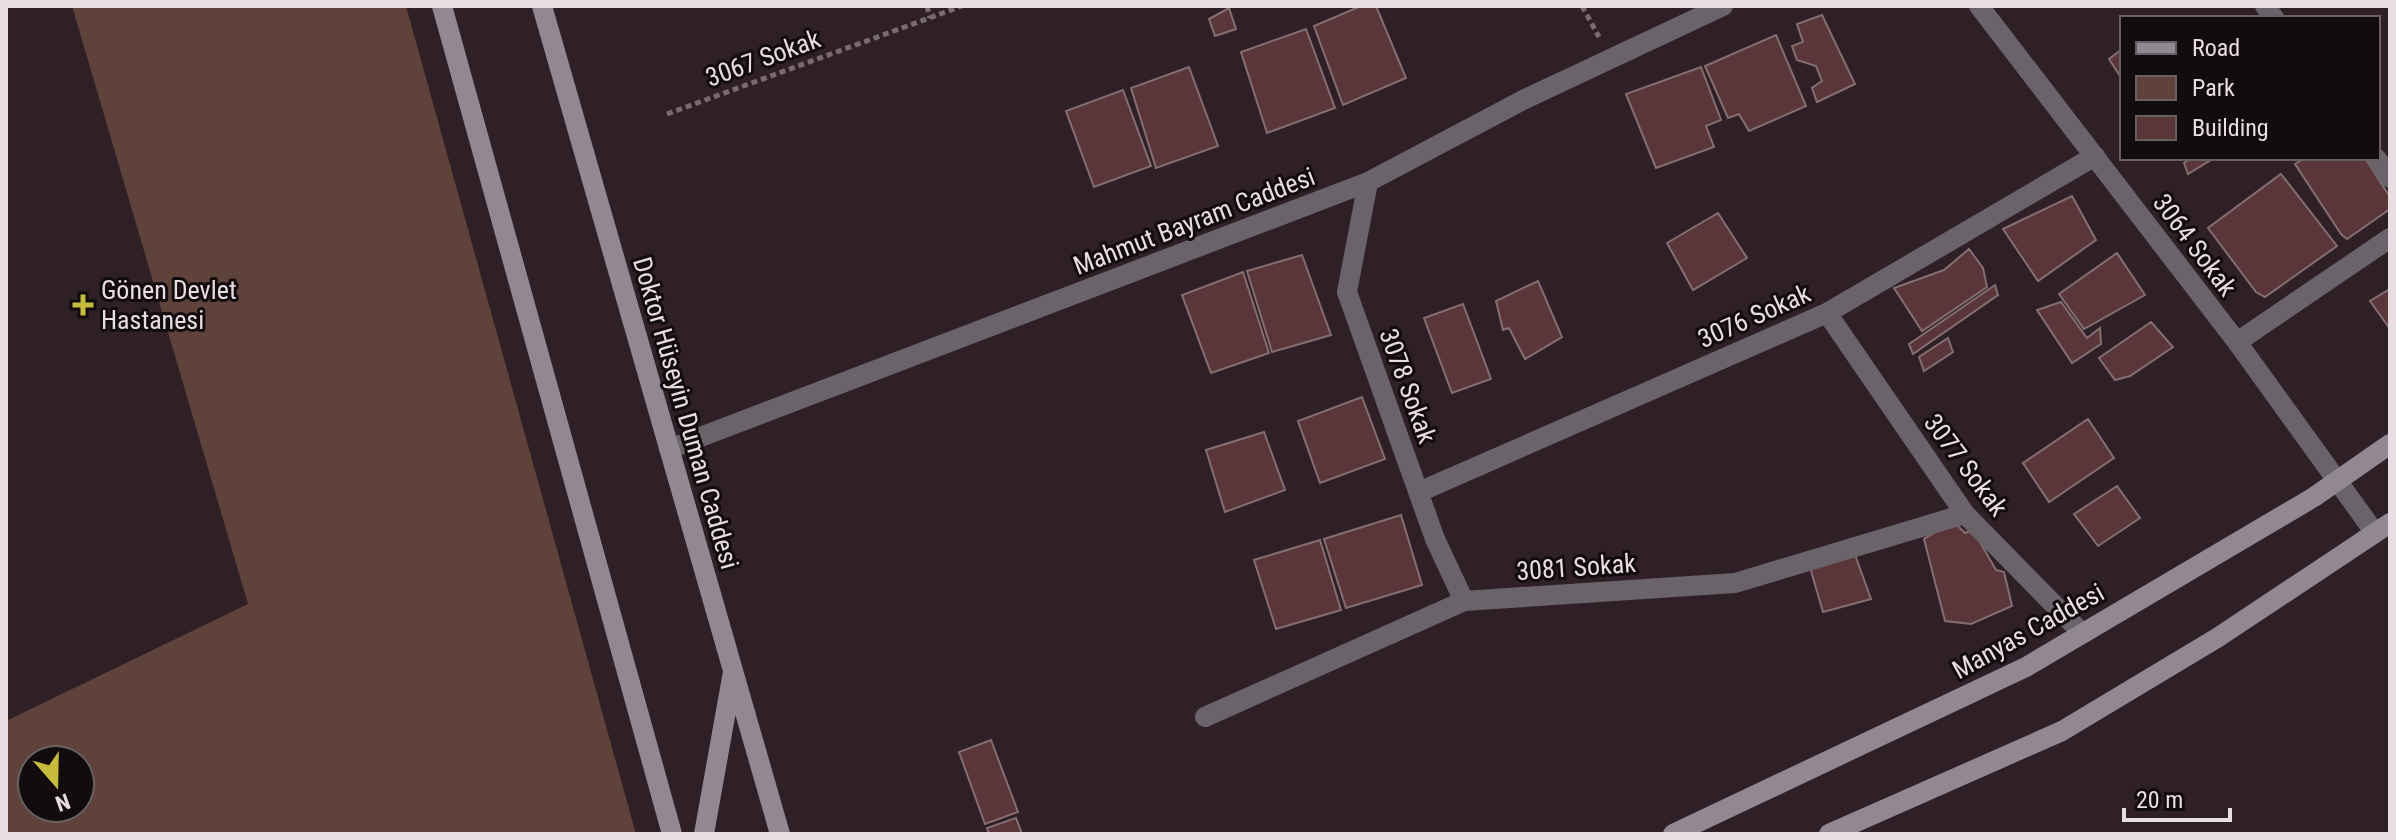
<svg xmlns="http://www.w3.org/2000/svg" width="2396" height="840" font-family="'Roboto Condensed',sans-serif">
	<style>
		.green { fill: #5f433b; fill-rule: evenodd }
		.building { fill: #5a363b; stroke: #836f71; stroke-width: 2 }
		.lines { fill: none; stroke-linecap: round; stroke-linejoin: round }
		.path { stroke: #786b71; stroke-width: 5; stroke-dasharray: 6 4; stroke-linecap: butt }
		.street { stroke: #6a646a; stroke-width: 20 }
		.secondary { stroke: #918891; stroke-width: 20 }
		.poi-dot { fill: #c5bc3d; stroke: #130c0f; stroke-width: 3 }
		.labels { text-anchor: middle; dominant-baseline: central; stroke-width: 6; stroke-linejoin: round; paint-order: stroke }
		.street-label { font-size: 26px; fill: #e8dde2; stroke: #130c0f }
		.poi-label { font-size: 26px; fill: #e8dde2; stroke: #130c0f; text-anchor: start }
	</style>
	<rect width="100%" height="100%" fill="#2f2027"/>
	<path class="green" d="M72,6H406L636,834H6V721L248,604ZM32,760H80V808H32Z"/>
	<path class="building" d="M1361,6H1376L1406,78L1343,105L1314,26Z
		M1229,8L1236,29L1215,36L1209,19Z
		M1822,15L1855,84L1817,102L1812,88L1822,81L1816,66L1797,60L1792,46L1803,42L1797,24Z
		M1306,29L1335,108L1267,133L1241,52Z
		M1776,35L1806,106L1749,131L1739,114L1728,118L1705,66Z
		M2122,49V79L2109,59Z
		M1189,67L1218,146L1156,168L1131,88Z
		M1701,67L1721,120L1706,126L1714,147L1656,168L1626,94Z
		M1123,90L1151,166L1094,187L1066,111Z
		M2191,158H2214L2188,174L2184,163Z
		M2305,158H2365L2390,197V209L2347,239L2341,234L2295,164Z
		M2281,174L2337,246L2265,297L2256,292L2208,228Z
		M2072,196L2096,240L2038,281L2003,229Z
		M1718,213L1747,258L1693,290L1667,243Z
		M1969,249L1983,268L1987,287L1922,331L1894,288L1944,270Z
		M2117,253L2145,295L2084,329L2059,294Z
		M1302,255L1331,335L1272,352L1247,271Z
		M1243,272L1269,353L1211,373L1182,295Z
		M1538,281L1562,337L1525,359L1509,328L1503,330L1496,301Z
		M1995,285L1998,295L1913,354L1909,344Z
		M2390,289V329L2370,301Z
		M2061,302L2087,338L2100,328L2101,344L2072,363L2037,310Z
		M1463,304L1491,379L1452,393L1424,318Z
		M2151,322L2173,347L2130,376L2115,380L2099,358Z
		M1948,338L1953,352L1924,371L1919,357Z
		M1362,397L1385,459L1320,483L1298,421Z
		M2088,419L2114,458L2049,502L2023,463Z
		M1264,432L1285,490L1225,512L1206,450Z
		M2117,486L2140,518L2098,546L2074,514Z
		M1401,515L1422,585L1346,608L1324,539Z
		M1953,521L1965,533L1973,530L1996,570L2004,572L2012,606L1971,624L1945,621L1924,539Z
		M1320,540L1341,610L1276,629L1254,560Z
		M1854,552L1871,599L1823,612L1809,564Z
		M991,740L1018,812L985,824L959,752Z
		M1016,818L1022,834H989L987,828Z"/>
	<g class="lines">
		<path class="path" d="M927,6L930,18
			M1582,6L1599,37
			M667,114L962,6"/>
		<path class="street" d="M1979,6L2237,342L2375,533
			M2265,6L2274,18
			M2376,158L2390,178
			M1368,182L1347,292L1435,539L1464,601
			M1827,313L1965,514L2082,633
			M2237,342L2390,238
			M669,449L1368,182L1523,100L1723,6
			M1419,492L1827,313L2095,156
			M1205,717L1464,601L1735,583L1965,514"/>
		<path class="secondary" d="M442,6L672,834
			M542,6L780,834
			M704,834L733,672
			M1673,834L2026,667L2314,497L2390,444
			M1829,834L2062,731L2217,638L2390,523"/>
	</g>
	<path class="poi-dot" d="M79 293h8v8h8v8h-8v8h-8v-8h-8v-8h8z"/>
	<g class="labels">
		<g class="street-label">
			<text transform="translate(763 58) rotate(-20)">3067 Sokak</text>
			<text transform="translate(1194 221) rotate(-21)">Mahmut Bayram Caddesi</text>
			<text transform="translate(2195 245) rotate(53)">3064 Sokak</text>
			<text transform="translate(1754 316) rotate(-24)">3076 Sokak</text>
			<text transform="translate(1408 386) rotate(70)">3078 Sokak</text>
			<text transform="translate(686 413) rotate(74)">Doktor Hüseyin Duman Caddesi</text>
			<text transform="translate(1966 465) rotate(53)">3077 Sokak</text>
			<text transform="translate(1576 567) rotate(-4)">3081 Sokak</text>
			<text transform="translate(2028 631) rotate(-29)">Manyas Caddesi</text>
		</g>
		<g class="poi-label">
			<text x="101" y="290">Gönen Devlet<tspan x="101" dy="30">Hastanesi</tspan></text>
		</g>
	</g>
	<rect width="2396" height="840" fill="none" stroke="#e8dde2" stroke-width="16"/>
	<rect x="2120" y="16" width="260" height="144" fill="#130c0f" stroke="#686063" stroke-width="2"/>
	<rect x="2136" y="42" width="40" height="12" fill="#918891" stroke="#686063" stroke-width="2"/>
	<text x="2192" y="56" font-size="24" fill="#e8dde2">Road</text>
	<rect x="2136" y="76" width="40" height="24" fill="#5f433b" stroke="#686063" stroke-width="2"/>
	<text x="2192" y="96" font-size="24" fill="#e8dde2">Park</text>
	<rect x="2136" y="116" width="40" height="24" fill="#5a363b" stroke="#686063" stroke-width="2"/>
	<text x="2192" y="136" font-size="24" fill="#e8dde2">Building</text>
	<g transform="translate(56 784) rotate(160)"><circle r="38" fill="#130c0f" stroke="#686063" stroke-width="2"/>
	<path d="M0-6L14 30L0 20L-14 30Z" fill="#c5bc3d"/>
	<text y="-12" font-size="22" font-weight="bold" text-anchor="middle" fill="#e8dde2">N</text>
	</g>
	<path d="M2124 808v12h106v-12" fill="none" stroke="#e8dde2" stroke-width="4"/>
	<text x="2136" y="808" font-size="24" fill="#e8dde2" stroke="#130c0f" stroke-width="6" paint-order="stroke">20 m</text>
</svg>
